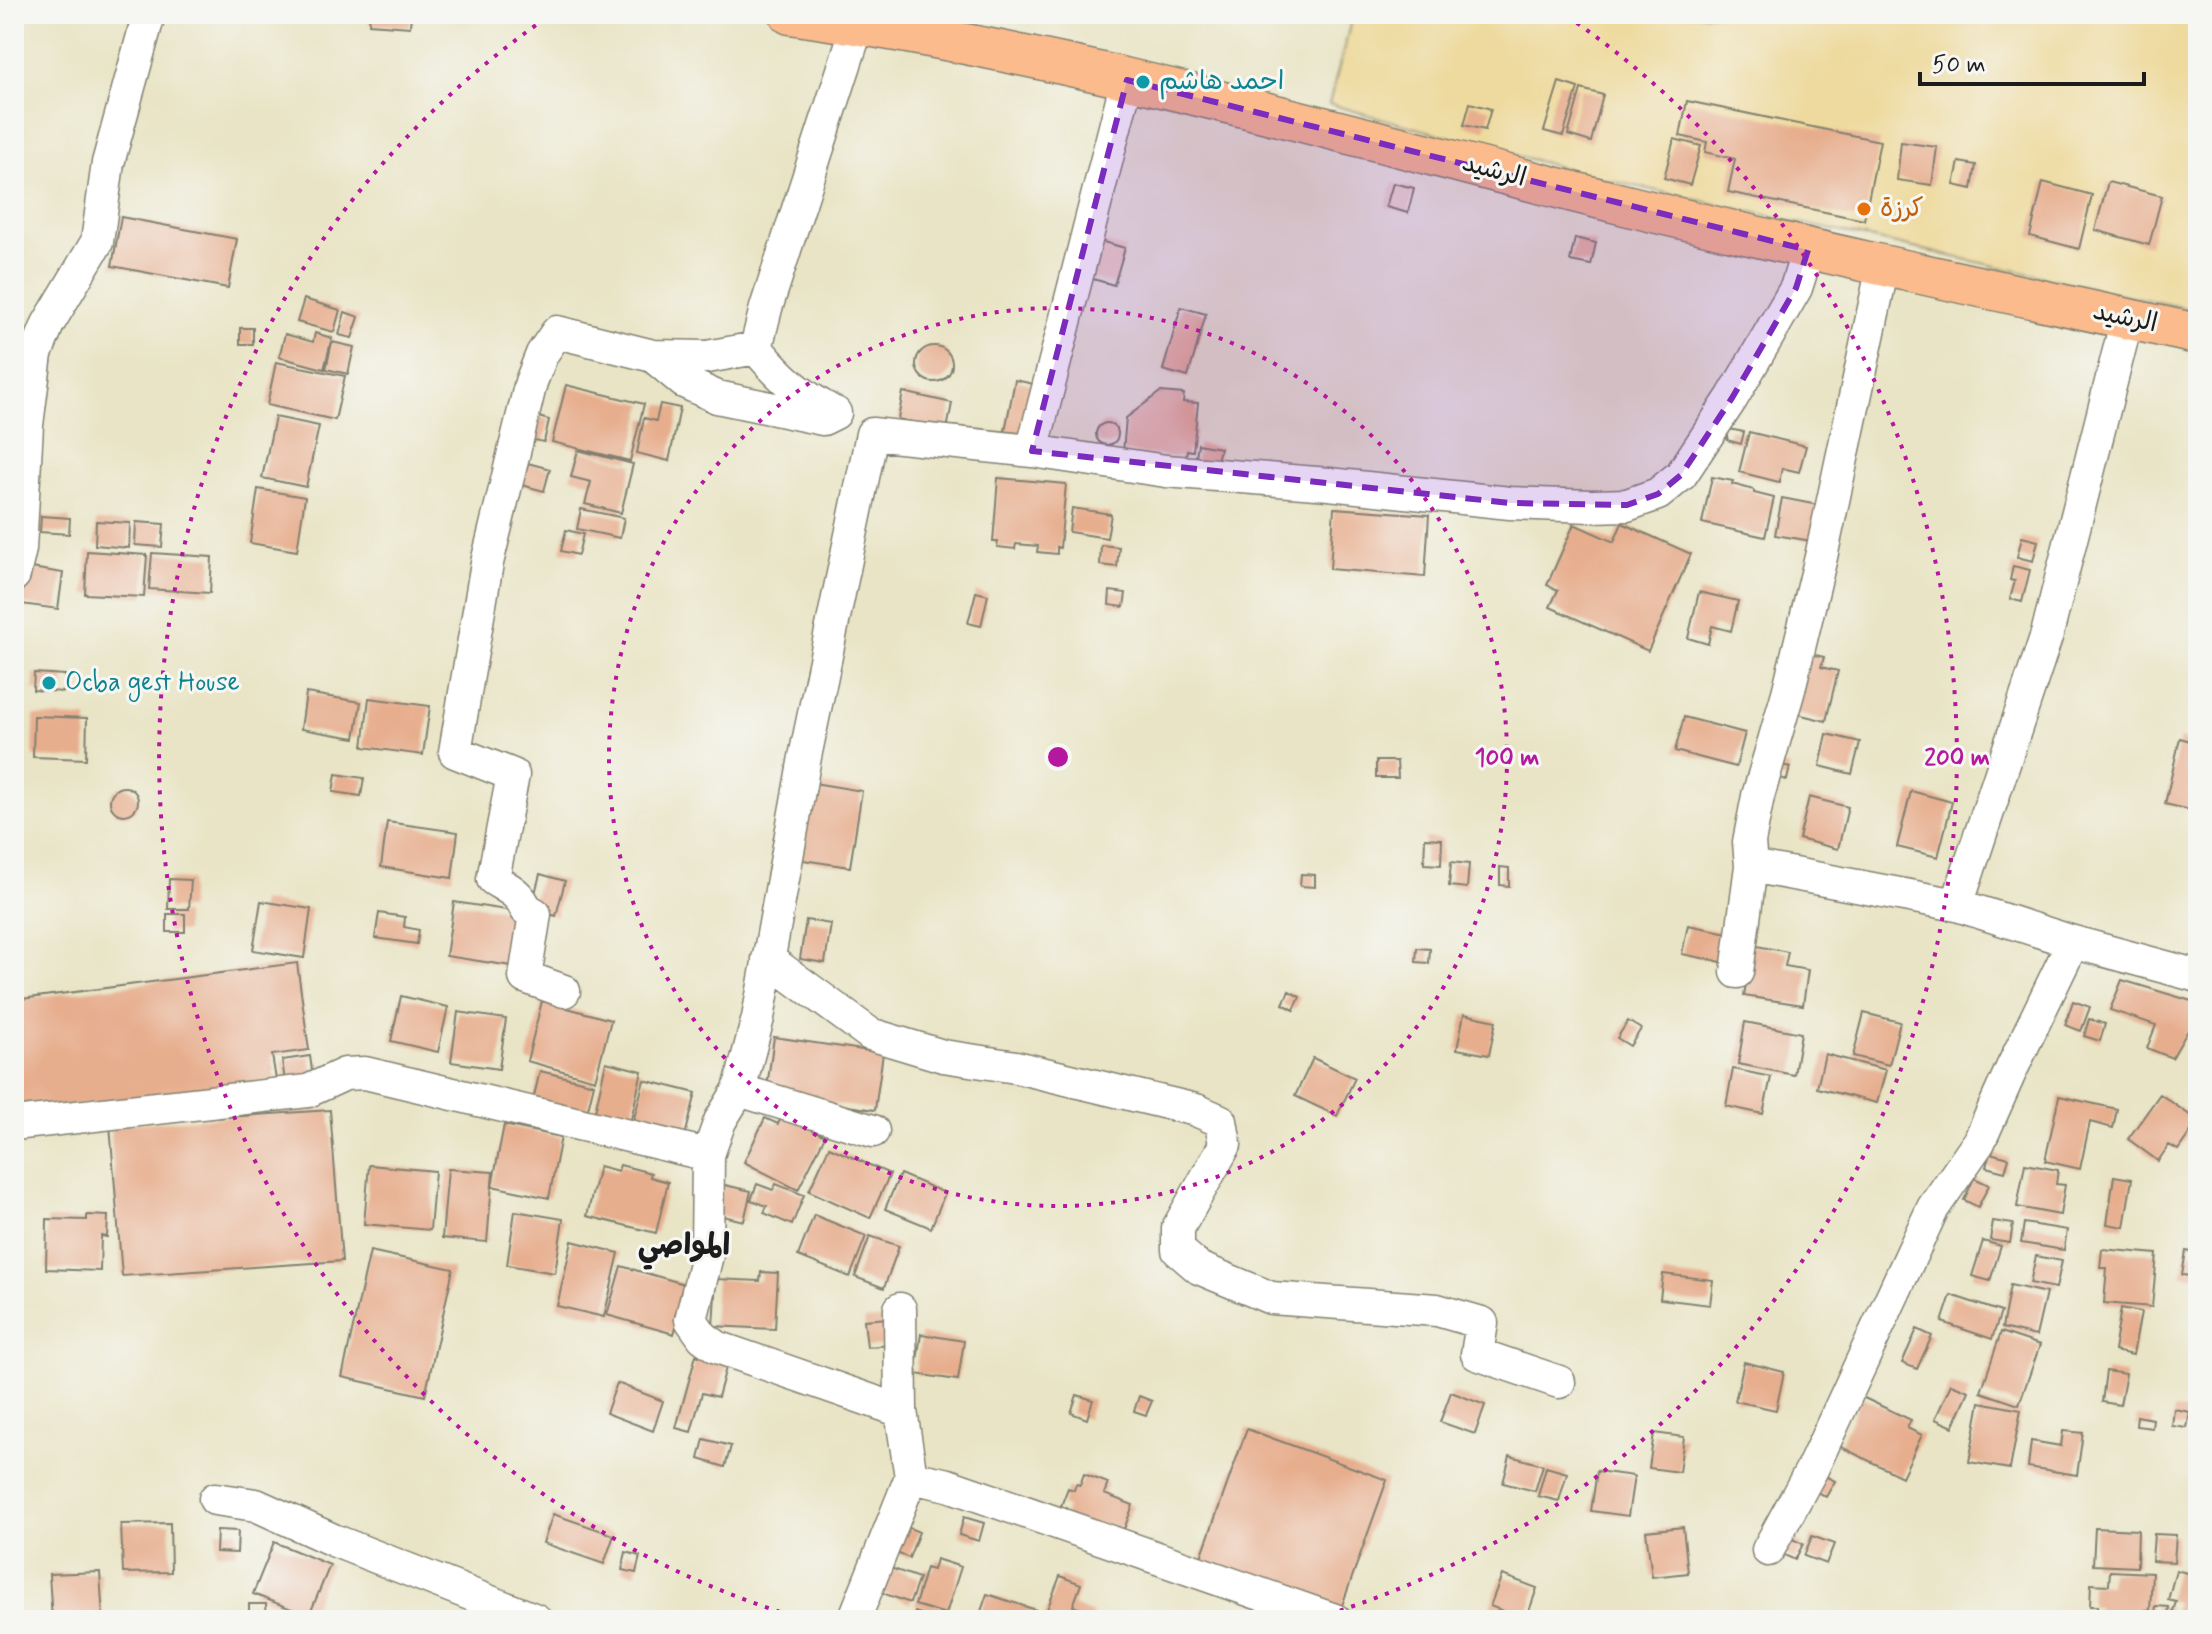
<svg xmlns="http://www.w3.org/2000/svg" width="2212" height="1634" font-family="Mynerve,'Playpen Sans Arabic',sans-serif">
	<style>
		.sand { fill: #eeda9e; stroke: #857b5d; stroke-width: 2 }
		.building { fill: #e7ae8e }
		.lines { fill: none; stroke-linecap: round; stroke-linejoin: round }
		.minor-casing { stroke: #828070; stroke-width: 35 }
		.major-casing { stroke: #828070; stroke-width: 43 }
		.minor { stroke: #fff; stroke-width: 32 }
		.major { stroke: #fbbb8d; stroke-width: 40 }
		.marked { fill: #7b2cbf; fill-opacity: 0.2; stroke: #7b2cbf; stroke-width: 6; stroke-dasharray: 16 10; stroke-linejoin: round }
		.ring { fill: none; stroke: #b5179e; stroke-width: 4; stroke-dasharray: 4 8 }
		.culture-dot { fill: #0f9aa8; stroke: #f6f6f2; stroke-width: 3 }
		.food-dot { fill: #e8710a; stroke: #f6f6f2; stroke-width: 3 }
		.labels { text-anchor: middle; dominant-baseline: central; stroke-width: 6; stroke-linejoin: round; paint-order: stroke }
		.culture-label { font-size: 26px; fill: #0d838f; stroke: #f6f6f2; text-anchor: start }
		.street-label { font-size: 26px; fill: #1c1c1c; stroke: #f6f6f2 }
		.food-label { font-size: 26px; fill: #c56008; stroke: #f6f6f2; text-anchor: start }
		.quarter-label { font-size: 30px; font-weight: bold; fill: #1c1c1c; stroke: #f6f6f2 }
		.centre { fill: #b5179e; stroke: #f6f6f2; stroke-width: 4 }
		.ring-label { font-size: 24px; text-anchor: middle; font-weight: bold; fill: #b5179e; stroke: #f6f6f2; stroke-width: 6; stroke-linejoin: round; paint-order: stroke }
	</style>
	<rect width="100%" height="100%" fill="#f6f6f2"/>
	<filter id="ink" filterUnits="userSpaceOnUse"><feTurbulence type="fractalNoise" baseFrequency=".0125" numOctaves="2"/><feDisplacementMap in="SourceGraphic" scale="16" xChannelSelector="R" yChannelSelector="G"/><feConvolveMatrix kernelMatrix="1 2 1 2 8 2 1 2 1" color-interpolation-filters="sRGB"/></filter>
	<filter id="wash" filterUnits="userSpaceOnUse"><feTurbulence type="fractalNoise" baseFrequency=".006" numOctaves="4" result="noise"/><feDisplacementMap in="SourceGraphic" scale="32" xChannelSelector="R" yChannelSelector="G"/><feGaussianBlur stdDeviation="1.8" result="paint"/><feColorMatrix in="noise" values="0 0 0 0 0 0 0 0 0 0 0 0 0 0 0 0 0 1.4 0 .05"/><feComposite in="paint" operator="in"/></filter>
	<g filter="url(#wash)">
		<rect width="100%" height="100%" fill="#e9e4c5"/>
		<path class="sand" d="M1353,14H2198V311L1603,179L1329,104Z"/>
		<g id="blocks">
			<path class="building" d="M370,14H411L410,27L369,24Z
				M1559,82L1578,88L1563,136L1544,131Z
				M1581,89L1603,95L1591,142L1568,135Z
				M1687,101L1880,141L1864,220L1728,192L1735,159L1705,152L1707,142L1680,136Z
				M1470,103L1491,109L1485,130L1464,125Z
				M1674,139L1701,146L1690,185L1664,178Z
				M1901,142L1937,147L1932,185L1897,180Z
				M1959,162L1976,165L1972,189L1954,185Z
				M2043,182L2092,195L2079,249L2030,236Z
				M2108,182L2162,196L2149,245L2095,230Z
				M1393,183L1414,188L1408,213L1386,207Z
				M121,217L237,239L228,288L112,266Z
				M1575,238L1596,243L1591,265L1570,261Z
				M1096,240L1125,248L1114,285L1086,277Z
				M304,299L340,310L334,332L297,322Z
				M1181,307L1206,314L1188,377L1163,370Z
				M345,312L359,317L352,338L339,335Z
				M240,328H253V344H240Z
				M315,333L332,338L324,369L279,357L285,334L313,342Z
				M332,342L354,347L348,374L326,369Z
				M916 364a18 18 0 1 1 36 0a18 18 0 1 1-36 0Z
				M276,362L345,376L335,420L267,405Z
				M1015,380L1038,385L1027,440L1004,436Z
				M566,385L644,404L630,461L552,442Z
				M903,392L952,403L947,430L898,419Z
				M1160,392L1184,394L1183,402L1198,403L1193,451L1187,450L1186,458L1123,452L1126,418Z
				M660,404L680,408L669,461L637,453L644,418L656,421Z
				M535,416L549,420L544,442L529,439Z
				M275,417L319,426L306,487L262,478Z
				M1096 434a11 11 0 1 1 22 0a11 11 0 1 1-22 0Z
				M1729,429L1744,432L1741,444L1727,440Z
				M1749,432L1806,446L1799,472L1782,468L1779,482L1739,472Z
				M1198,444L1220,448L1216,466L1195,463Z
				M578,450L633,464L621,513L585,504L591,482L571,477Z
				M524,462L550,469L544,491L518,484Z
				M1712,477L1733,481L1732,484L1754,490V493L1774,498L1765,537L1702,523Z
				M998,478L1066,484L1060,548L1057,547V554L1037,552L1038,546L1016,544L1015,549L997,547L998,542H993Z
				M258,489L305,497L297,551L250,543Z
				M1782,498L1818,505L1812,541L1775,535Z
				M1072,508L1111,514L1107,538L1069,532Z
				M1334,508L1429,515L1425,577L1330,569Z
				M581,509L624,518L620,538L577,529Z
				M41,516L70,518L69,534L40,532Z
				M96,521L130,523L129,548L95,545Z
				M136,522L164,524L162,547L135,545Z
				M1622,523L1691,554L1648,651L1550,607L1558,590L1547,585L1574,524L1614,542Z
				M566,530L583,534L578,555L561,551Z
				M2022,537L2038,541L2033,561L2017,557Z
				M1101,545L1119,547L1117,567L1100,565Z
				M87,551L147,555L144,597L85,594Z
				M152,553L212,557L210,593L149,589Z
				M2013,566L2030,570L2022,602L2010,599L2015,581L2010,580Z
				M25,567L63,573L58,609L21,604Z
				M1110,591L1126,593L1124,607L1109,605Z
				M976,592L988,595L981,626L968,623Z
				M1699,592L1738,601L1731,631L1712,626L1708,644L1688,638Z
				M1806,653L1824,657L1821,667L1838,671L1826,721L1793,713Z
				M34,673L65,675L64,692L33,690Z
				M306,693L361,702L355,738L301,729Z
				M369,698L430,706L423,755L363,747Z
				M34,716L87,718L86,759L33,757Z
				M1684,717L1745,733L1736,767L1675,751Z
				M1827,734L1860,742L1852,774L1820,766Z
				M2180,738L2198,743V799L2195,811L2165,804Z
				M1376,761H1397L1398,778H1376Z
				M1774,763L1790,767L1787,780L1772,776Z
				M336,774L364,778L361,796L333,792Z
				M808,782L862,791L850,867L796,859Z
				M110 801a14 14 0 1 1 28 0a14 14 0 1 1-28 0Z
				M1911,791L1952,802L1938,857L1897,847Z
				M1809,797L1848,807L1838,849L1799,839Z
				M387,822L458,832L452,878L381,867Z
				M1425,838L1442,839L1441,865L1424,864Z
				M1451,862L1469,864L1467,888L1449,886Z
				M1500,867L1509,868V886L1500,885Z
				M540,874L565,881L556,916L531,909Z
				M1301,874L1315,875V887L1300,886Z
				M169,879L191,880L189,909H168Z
				M261,901L311,909L304,958L253,950Z
				M454,902L526,913L518,967L446,956Z
				M379,913L405,917L404,927L419,930L417,944L375,938Z
				M167,914H185V932H167Z
				M806,920L831,924L825,963L800,959Z
				M1688,925L1728,933L1722,962L1682,954Z
				M1752,945L1788,952L1785,966L1808,970L1803,1005L1744,996Z
				M1417,948L1430,949L1429,963L1416,962Z
				M297,963L309,1050L272,1055L276,1080L14,1114V1000Z
				M2122,980L2198,1003V1013L2172,1058L2147,1048L2156,1025L2110,1010Z
				M1289,991L1300,997L1294,1010L1283,1004Z
				M401,996L448,1007L438,1052L391,1041Z
				M542,1001L611,1020L595,1080L527,1061Z
				M2073,1001L2090,1007L2081,1031L2065,1025Z
				M458,1012L506,1019L499,1069L451,1062Z
				M1864,1013L1900,1022L1889,1065L1853,1056Z
				M1464,1014L1496,1021L1489,1055L1457,1049Z
				M2089,1019L2105,1024L2100,1041L2084,1036Z
				M1628,1021L1641,1029L1630,1046L1617,1038Z
				M1745,1022L1801,1033L1794,1075L1738,1064Z
				M774,1037L883,1053L875,1110L766,1094Z
				M1825,1054L1886,1070L1877,1103L1817,1088Z
				M310,1056L313,1078L285,1082L282,1060Z
				M1313,1058L1355,1078L1337,1116L1295,1096Z
				M606,1062L642,1071L630,1124L594,1116Z
				M1733,1069L1771,1077L1763,1114L1726,1106Z
				M540,1071L594,1084L587,1113L533,1100Z
				M644,1080L696,1093L685,1136L633,1122Z
				M2160,1094L2198,1121L2178,1150L2169,1145L2158,1161L2128,1139Z
				M2059,1096L2117,1109L2113,1128L2090,1122L2080,1169L2045,1161Z
				M330,1110L342,1261L122,1276L110,1125Z
				M783,1115L825,1136L798,1190L744,1162L765,1118L778,1124Z
				M504,1125L561,1137L549,1198L492,1186Z
				M829,1147L890,1174L870,1218L809,1191Z
				M1990,1153L2009,1158L2005,1172L1986,1167Z
				M2025,1164L2058,1170L2056,1184L2065,1185L2060,1215L2017,1207Z
				M369,1165L435,1171L430,1230L364,1224Z
				M620,1165L651,1173L650,1177L668,1182L656,1233L587,1216L599,1166L618,1171Z
				M448,1169L493,1172L487,1242L442,1238Z
				M900,1174L945,1193L931,1228L885,1209Z
				M2114,1176L2132,1179L2124,1227L2107,1224Z
				M1974,1178L1989,1185L1978,1207L1964,1200Z
				M716,1183L751,1191L744,1221L710,1213Z
				M757,1184L773,1190L776,1184L804,1195L792,1225L764,1213L767,1206L751,1200Z
				M515,1211L563,1219L555,1273L507,1265Z
				M87,1215L108,1216L107,1237L101,1236L100,1271L46,1269L47,1219L87,1220Z
				M814,1215L866,1236L850,1277L798,1256Z
				M14,1217H20V1273H14Z
				M1993,1221L2013,1224L2010,1243L1990,1240Z
				M2024,1223L2067,1230L2064,1250L2021,1243Z
				M870,1236L899,1246L884,1288L855,1277Z
				M572,1241L619,1253L604,1317L557,1306Z
				M1983,1241L2001,1246L1990,1281L1972,1276Z
				M2102,1249L2157,1254L2152,1307L2104,1303L2107,1268H2100Z
				M370,1251L453,1269L425,1396L342,1377Z
				M2186,1251L2198,1253V1277L2182,1275Z
				M2036,1256L2062,1261L2056,1288L2030,1283Z
				M621,1266L688,1285L674,1334L607,1315Z
				M761,1272L778,1273L775,1329L713,1326L716,1279L760,1281Z
				M1663,1274L1713,1280L1710,1305L1660,1299Z
				M2010,1285L2046,1293L2036,1336L2002,1328Z
				M1951,1295L2001,1312L1992,1339L1942,1322Z
				M2194,1297H2198V1320H2192Z
				M2121,1308L2141,1312L2133,1355L2114,1351Z
				M888,1318L890,1345L867,1347L864,1320Z
				M1917,1329L1932,1336L1917,1369L1902,1363Z
				M2001,1332L2040,1345L2019,1405L1981,1392Z
				M921,1334L964,1341L958,1380L915,1374Z
				M696,1355L727,1364L718,1397L702,1393L691,1432L676,1428Z
				M1744,1362L1784,1372L1776,1410L1735,1401Z
				M2106,1371L2126,1374L2120,1405L2102,1402Z
				M617,1383L663,1401L653,1431L606,1413Z
				M1951,1384L1969,1391L1953,1427L1935,1419Z
				M1451,1392L1485,1405L1475,1434L1440,1422Z
				M1077,1395L1093,1400L1087,1419L1071,1413Z
				M1139,1396L1152,1401L1146,1415L1134,1411Z
				M1862,1397L1911,1420L1907,1428L1922,1435L1902,1477L1839,1446Z
				M1980,1402L2021,1410L2010,1469L1969,1462Z
				M2174,1409L2190,1412L2187,1428L2172,1426Z
				M2137,1416L2153,1419L2152,1428L2136,1426Z
				M1247,1429L1387,1480L1340,1611L1200,1560Z
				M2063,1431L2083,1433L2077,1475L2028,1467L2031,1441L2061,1446Z
				M1654,1433L1684,1437L1679,1472L1649,1468Z
				M704,1439L731,1446L725,1467L699,1459Z
				M1510,1456L1543,1465L1535,1491L1503,1483Z
				M1546,1467L1567,1473L1559,1501L1538,1496Z
				M1597,1471L1634,1476L1628,1516L1591,1511Z
				M1819,1473L1835,1481L1826,1497L1811,1489Z
				M1084,1474L1108,1483L1104,1494L1133,1505L1124,1529L1117,1527L1114,1534L1064,1516L1067,1508L1061,1506L1068,1488L1074,1490L1076,1484L1080,1485Z
				M553,1514L614,1535L604,1564L543,1543Z
				M964,1517L984,1523L979,1541L959,1535Z
				M170,1523L171,1572L123,1573L121,1524Z
				M902,1525L919,1532L909,1558L891,1551Z
				M1683,1527L1688,1573L1652,1577L1646,1531Z
				M2095,1528L2138,1530L2137,1567L2093,1565Z
				M217,1530L238,1531L237,1553L216,1552Z
				M2154,1534L2176,1535L2174,1562L2152,1561Z
				M1812,1536L1834,1544L1826,1564L1804,1556Z
				M1788,1537L1803,1544L1795,1560L1780,1553Z
				M274,1542L330,1565L309,1616L253,1594Z
				M626,1552L640,1556L636,1573L622,1570Z
				M936,1559L961,1567L946,1614L915,1605L926,1568L933,1570Z
				M882,1565L919,1578L910,1603L874,1590Z
				M2176,1570L2198,1576V1620L2172,1614L2176,1602L2168,1600Z
				M2110,1571L2152,1573L2150,1611L2145,1610V1620L2097,1619V1606H2090L2091,1584L2109,1585Z
				M100,1572L103,1620H52L49,1574Z
				M1502,1575L1537,1588L1526,1620L1490,1606Z
				M1060,1576L1081,1584L1073,1606L1093,1614L1090,1620H1043Z
				M987,1594L1036,1610L1033,1620H978Z
				M249,1604H266L267,1620H249Z
				M2156,1606L2169,1607L2168,1620L2154,1619Z
				M915,1612L936,1619V1620H912Z
				M1642,1616L1663,1618V1620H1641Z"/>
		</g>
	</g>
	<g filter="url(#ink)">
		<use href="#blocks" fill-opacity="0" stroke="#828070" stroke-width="2"/>
		<g class="lines">
			<defs>
				<path id="minor" d="M756,348C782,379 797,392 832,412
					M653,356L684,382L717,397L823,419L835,413
					M1032,451L1166,471L1329,484L1510,503L1592,506L1627,505L1658,494L1681,475L1732,398L1796,288L1808,250
					M14,575L20,549L27,425L36,354L48,324L97,242L108,163L149,14
					M1751,866L1957,905L2073,942L2198,976
					M1957,905L2047,634L2127,319
					M768,959L870,1034L943,1056L1016,1067L1196,1110L1221,1121L1225,1145L1178,1228V1250L1199,1268L1271,1298L1437,1310L1482,1323L1477,1354L1559,1382
					M1737,972L1751,866L1749,842L1758,796L1788,693L1821,557L1883,266
					M564,991L525,977L535,914L526,909C520,893 507,888 493,879L513,775L455,752L487,563L531,382L542,354L557,332L653,356L707,357L756,348L766,308L858,24
					M739,1090L873,1131
					M14,1124L308,1091L345,1074L365,1073L708,1155
					M901,1411L717,1347L703,1337L691,1320L707,1255L708,1155L720,1121L739,1090L758,1018L805,757L872,434L1032,451L1127,80
					M911,1477L948,1485L1335,1620
					M215,1499L256,1505L333,1540L536,1620
					M1768,1550L1813,1467L1933,1208L1979,1142L2012,1068L2073,942
					M854,1620L911,1477L901,1411L900,1309"/>
				<path id="major" d="M790,14C1071,54 1343,134 1617,203C1810,251 2004,292 2198,334"/>
			</defs>
			<use href="#minor" class="minor-casing"/>
			<use href="#major" class="major-casing"/>
			<use href="#minor" class="minor"/>
			<use href="#major" class="major"/>
		</g>
	</g>
	<path class="marked" d="M1127,80L1808,250L1796,288L1732,398L1681,475L1658,494L1627,505L1510,503L1032,451Z"/>
	<g class="ring">
		<circle cx="1058" cy="757" r="449"/>
		<path d="M803 1619A899 899 0 0 1 549 16M1567 16A899 899 0 0 1 1313 1619"/>
	</g>
	<g class="culture-dot">
		<circle cx="1143" cy="82" r="8"/>
		<circle cx="49" cy="683" r="8"/>
	</g>
	<circle class="food-dot" cx="1864" cy="209" r="8"/>
	<g class="labels">
		<g class="culture-label">
			<text x="1159" y="82">احمد هاشم</text>
			<text x="65" y="683">Ocba gest House</text>
		</g>
		<g class="street-label">
			<text transform="translate(1494 171) rotate(15)">الرشيد</text>
			<text transform="translate(2125 318) rotate(12)">الرشيد</text>
		</g>
		<g class="food-label">
			<text x="1880" y="209">كرزة</text>
		</g>
		<g class="quarter-label">
			<text x="684" y="1245">المواصي</text>
		</g>
	</g>
	<circle cx="1058" cy="757" r="12" class="centre"/>
	<g class="ring-label">
		<text x="1507" y="765">100 m</text>
		<text x="1957" y="765">200 m</text>
	</g>
	<rect width="2212" height="1634" fill="none" stroke="#f6f6f2" stroke-width="48"/>
	<path d="M1920 72v12h224v-12" fill="none" stroke="#1c1c1c" stroke-width="4"/>
	<text x="1932" y="72" font-size="24" fill="#1c1c1c" stroke="#f6f6f2" stroke-width="6" paint-order="stroke">50 m</text>
</svg>
